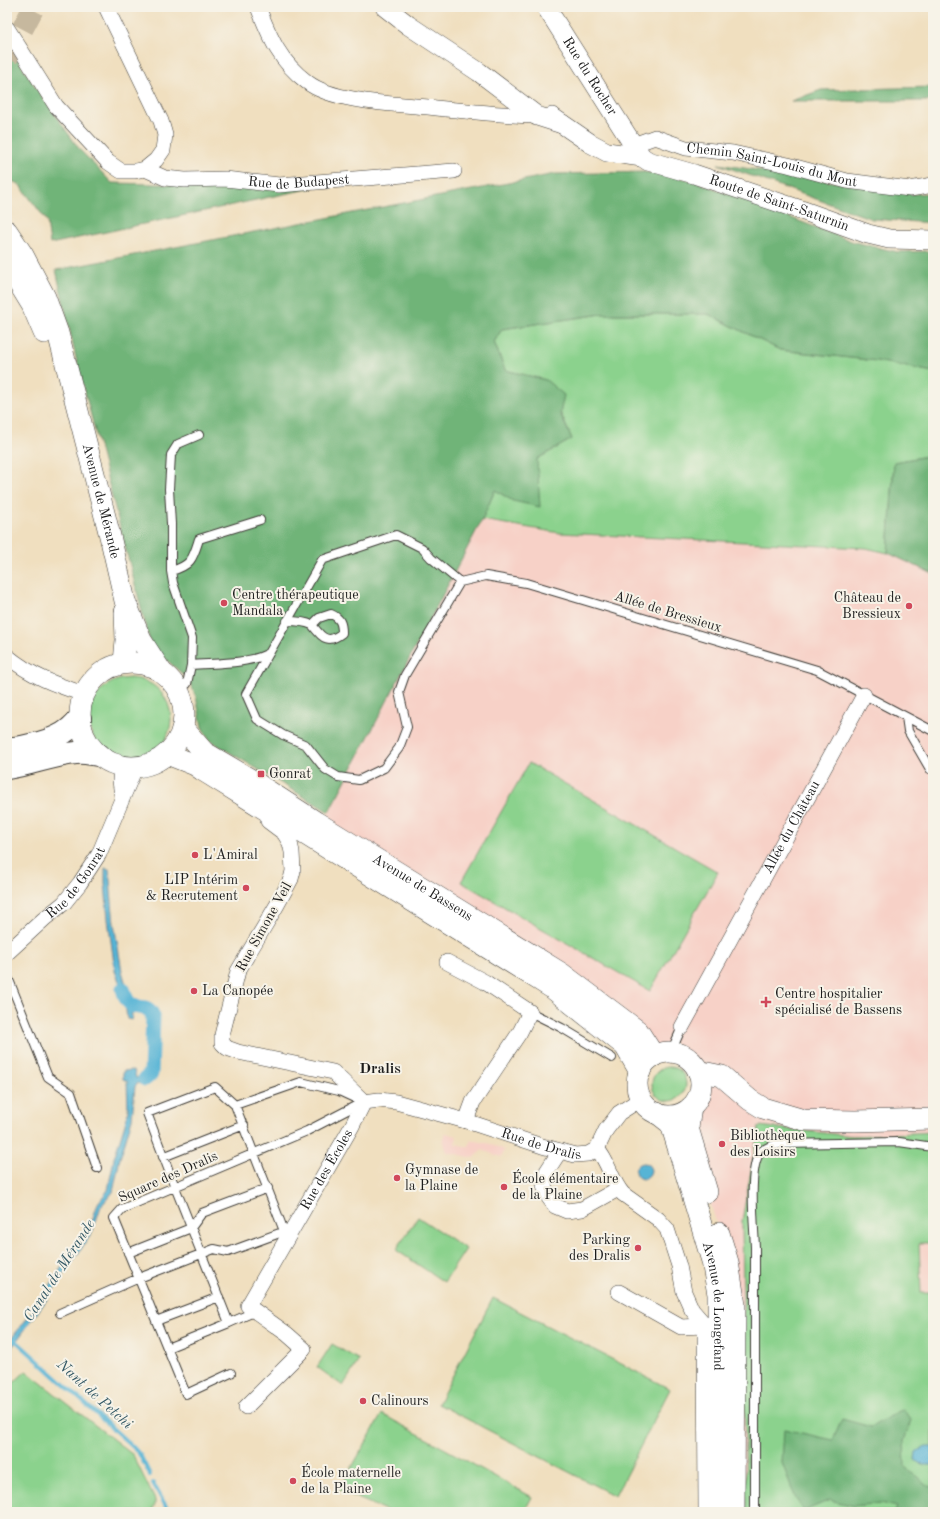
<svg xmlns="http://www.w3.org/2000/svg" width="940" height="1519" font-family="'Old Standard TT',serif">
	<style>
		.built { fill: #f7d1c7 }
		.green { fill: #8bd28d; stroke: #547754 }
		.forest { fill: #70b478; stroke: #46684a }
		.water { fill: #57b4d5; stroke: #3a6878 }
		.lines { fill: none; stroke-linecap: round; stroke-linejoin: round }
		.stream { stroke: #57b4d5; stroke-width: 4 }
		.canal { stroke: #57b4d5; stroke-width: 15 }
		.trunk-tunnel { stroke: #c6b89e; stroke-width: 22; stroke-dasharray: 22 11; stroke-linecap: butt }
		.service-casing { stroke: #3c3934; stroke-width: 10 }
		.minor-casing { stroke: #3c3934; stroke-width: 16 }
		.tertiary-casing { stroke: #3c3934; stroke-width: 20 }
		.secondary-casing { stroke: #3c3934; stroke-width: 22 }
		.trunk-casing { stroke: #3c3934; stroke-width: 24 }
		.service { stroke: #fff; stroke-width: 8 }
		.minor { stroke: #fff; stroke-width: 15 }
		.tertiary { stroke: #fff; stroke-width: 19 }
		.secondary { stroke: #fff; stroke-width: 21 }
		.trunk { stroke: #fff; stroke-width: 22 }
		.poi-dot { fill: #d1495b; stroke: #f7f3e8; stroke-width: 1.5 }
		.labels { text-anchor: middle; dominant-baseline: central; stroke-width: 4; stroke-linejoin: round; paint-order: stroke }
		.street-label { font-size: 14px; fill: #1c1c1c; stroke: #f7f3e8 }
		.poi-label { font-size: 14px; fill: #1c1c1c; stroke: #f7f3e8; text-anchor: start }
		.neighbourhood-label { font-size: 15px; font-weight: bold; fill: #1c1c1c; stroke: #f7f3e8 }
		.water-label { font-size: 15px; font-style: italic; fill: #345966; stroke: #f7f3e8 }
	</style>
	<rect width="100%" height="100%" fill="#f7f3e8"/>
	<filter id="ink" filterUnits="userSpaceOnUse"><feTurbulence type="fractalNoise" baseFrequency=".025" numOctaves="2"/><feDisplacementMap in="SourceGraphic" scale="8" xChannelSelector="R" yChannelSelector="G"/><feConvolveMatrix kernelMatrix="1 2 1 2 8 2 1 2 1" color-interpolation-filters="sRGB"/></filter>
	<filter id="wash" filterUnits="userSpaceOnUse"><feTurbulence type="fractalNoise" baseFrequency=".012" numOctaves="4" result="noise"/><feDisplacementMap in="SourceGraphic" scale="16" xChannelSelector="R" yChannelSelector="G"/><feGaussianBlur stdDeviation="0.9" result="paint"/><feColorMatrix in="noise" values="0 0 0 0 0 0 0 0 0 0 0 0 0 0 0 0 0 1.4 0 .05"/><feComposite in="paint" operator="in"/></filter>
	<g filter="url(#wash)">
		<rect width="100%" height="100%" fill="#f0dfbf"/>
		<path class="built" d="M482,520L553,533L867,548L888,553L933,574V1512H734L728,1262L688,1128L699,1094L701,1083L698,1071L692,1062L686,1057L671,1052L662,1053L324,823L329,812L209,740L158,554Z
			M445,1133L457,1136L455,1144L469,1147L471,1140L491,1144L504,1150L501,1157L482,1150L474,1158L447,1152L443,1141Z"/>
		<path class="green" d="M602,314H708L780,350L877,361L933,372V455L894,462L888,553L866,548L560,533L482,520L495,490L513,501L537,459L572,439L546,380L505,370L494,342L502,329Z
			M89 719a41 41 0 1 1 82 0a41 41 0 1 1-82 0Z
			M529,763L718,872L650,991L461,882Z
			M652 1084a17 17 0 1 1 34 0a17 17 0 1 1-34 0Z
			M759,1126L853,1136L933,1132V1243H919L921,1293H933V1512H746L742,1221Z
			M418,1217L466,1249L444,1282L396,1250Z
			M493,1298L670,1389L615,1496L438,1404Z
			M332,1344L359,1360L343,1386L317,1367Z
			M26,1371L133,1455L155,1500V1505L151,1512H7V1389Z
			M382,1414L532,1497L524,1512H390L339,1490Z"/>
		<path class="forest" d="M7,42L36,88L80,150L112,183L312,188L50,244L47,221L19,184L7,179Z
			M933,87V101H791L821,90Z
			M718,164L912,194L933,193V223L872,219Z
			M645,172L692,180L854,242L898,252L933,251V372L877,361L780,350L708,314H602L502,329L494,342L505,370L546,380L564,395L560,414L572,439L537,459L540,507L513,501L495,490L482,520L329,812L209,740L202,727L196,697L188,679L151,646L76,358L56,270L555,174Z
			M933,455V574L888,553L894,462Z
			M903,1409L911,1420L904,1441L905,1467L928,1486L933,1487V1512H895L897,1507L881,1503L854,1506L830,1500L804,1511L796,1499L782,1463L784,1429L833,1440L842,1419L871,1427Z"/>
		<path class="water" d="M105,868L109,869L114,924L122,971L131,1002L132,1020L127,1019L124,994L115,971L108,919L105,883Z
			M149,1059H151L153,1062V1075C146,1084 140,1080 135,1086L132,1119L120,1158L113,1192L101,1206L92,1233L48,1298L7,1354V1344L39,1303L70,1254L85,1235L92,1221L98,1203L108,1190L114,1158L126,1120L128,1110L127,1081L123,1079V1071L134,1070L136,1078L147,1076L149,1074Z
			M635 1171a8 8 0 1 1 16 0a8 8 0 1 1-16 0Z
			M926,1447H933V1465H924L915,1460L916,1452Z"/>
		<g class="lines">
			<path class="stream" d="M15,1340L133,1447L140,1455L150,1475
				M153,1483L169,1512"/>
			<path class="canal" d="M123,989C131,1020 145,997 153,1016L151,1074L145,1079"/>
		</g>
	</g>
	<g filter="url(#ink)">
		<g class="lines">
			<path class="trunk-tunnel" d="M7,58L34,7"/>
			<defs>
				<path id="service" d="M396,535L422,548L431,558L460,582L405,675L399,692L407,727L399,748L384,768L359,780L338,777L325,769L306,745L283,735L257,719L246,694L322,560Z
					M171,571V524L169,489L171,455L178,444L199,435
					M460,582L486,576L526,583L817,670L933,731
					M287,621C295,621 304,621 312,625C314,627 316,630 318,632C326,642 333,640 342,633C342,623 340,618 331,614L319,618L312,625
					M191,665C213,663 248,664 267,654
					M178,690L187,684L191,665L192,638L173,583L171,571C192,565 193,558 199,539L260,520
					M906,717L908,731L930,769
					M7,975L48,1077L71,1093L97,1168
					M530,1012L562,1028L612,1058
					M671,1052L682,1027
					M235,1105L301,1082L339,1091L354,1098
					M163,1157L244,1125
					M128,1253L191,1228L202,1213L268,1188
					M256,1311L229,1323L175,1187L147,1113L215,1087L235,1105L284,1231
					M60,1313L139,1278L214,1249L228,1252L288,1230
					M156,1321L219,1297
					M167,1348L229,1323
					M231,1373L186,1394L114,1218L122,1209L307,1131L361,1103
					M755,1512C755,1424 755,1335 755,1247C754,1226 749,1174 758,1156C762,1148 772,1145 781,1144L899,1142L933,1147"/>
				<g id="minor">
					<path d="M258,7C270,38 280,62 307,82C332,102 395,104 428,107C464,111 500,115 537,116"/>
					<path d="M7,28L56,106L108,162L121,171H135L145,169L156,160L163,150L165,135L161,121L106,7"/>
					<path id="s1" d="M633,145L655,137L686,148L733,153L788,165L847,181L910,189L933,185"/>
					<path id="s2" d="M145,169L165,178L185,180L225,179L279,185L454,171"/>
					<path d="M7,656C31,676 56,685 84,694"/>
					<path d="M121,767L120,780L122,797"/>
					<path d="M268,821L284,833L290,843L292,852L293,871L291,879L277,905L238,971L222,1035V1043L227,1048L238,1052L333,1072L364,1102"/>
					<path id="s3" d="M7,953L44,919L64,903L80,883L99,854L135,768"/>
					<path d="M447,962L485,982L530,1012L520,1032L473,1102L466,1121"/>
					<path id="s4" d="M682,1027L864,695"/>
					<path d="M597,1149C609,1162 611,1181 623,1194L658,1219L667,1229L679,1266L684,1292L692,1310L705,1325L706,1512"/>
					<path d="M560,1151L547,1171L544,1186L549,1198L555,1206L567,1211L582,1209L618,1189"/>
					<path d="M619,1292L681,1327L704,1326"/>
					<path id="s5" d="M246,1407L304,1349L287,1334L248,1306L352,1126L364,1102L379,1100L396,1102L466,1121L542,1146L575,1155L588,1154L597,1149L606,1130L619,1113L641,1099"/>
				</g>
				<g id="tertiary">
					<path d="M385,7L408,25L479,72L537,116L562,124"/>
					<path id="s6" d="M546,7L630,140L642,157L648,161L694,174L804,211L868,234L889,239L933,240"/>
					<path d="M552,117L590,143L607,152L642,157"/>
				</g>
				<g id="secondary">
					<path id="s7" d="M7,231L23,255L45,297L58,333L110,536L125,601L141,640L161,671"/>
					<path d="M7,264L32,305L44,333"/>
					<circle cx="132" cy="715" r="52"/>
					<path d="M124,663L126,640L125,612"/>
					<path id="s8" d="M183,728L204,752L250,779L316,822L561,973L638,1031L654,1056"/>
					<path d="M167,754L195,765L202,770L552,988L625,1046L640,1072"/>
					<circle cx="669" cy="1084" r="32"/>
					<path d="M698,1071L722,1076L750,1100L763,1108L804,1120L855,1121L933,1119"/>
					<path d="M691,1107L688,1128L707,1192"/>
					<path id="s9" d="M657,1113L671,1124L712,1261L718,1294L719,1512"/>
					<path d="M719,1233L728,1262L735,1305L734,1512"/>
				</g>
				<path id="trunk" d="M7,749C25,747 55,741 69,729C73,726 76,722 80,718
					M7,768C30,765 53,755 76,753C83,752 91,754 98,755"/>
			</defs>
			<use href="#service" class="service-casing"/>
			<use href="#minor" class="minor-casing"/>
			<use href="#tertiary" class="tertiary-casing"/>
			<use href="#secondary" class="secondary-casing"/>
			<use href="#trunk" class="trunk-casing"/>
			<use href="#service" class="service"/>
			<use href="#minor" class="minor"/>
			<use href="#tertiary" class="tertiary"/>
			<use href="#secondary" class="secondary"/>
			<use href="#trunk" class="trunk"/>
		</g>
	</g>
	<g class="poi-dot">
		<circle cx="224" cy="603" r="4"/>
		<circle cx="909" cy="606" r="4"/>
		<rect x="257" y="770" width="8" height="8" rx="2"/>
		<circle cx="195" cy="855" r="4"/>
		<circle cx="246" cy="888" r="4"/>
		<circle cx="194" cy="991" r="4"/>
		<path d="M764 996h4v4h4v4h-4v4h-4v-4h-4v-4h4z"/>
		<circle cx="722" cy="1144" r="4"/>
		<circle cx="397" cy="1178" r="4"/>
		<circle cx="504" cy="1187" r="4"/>
		<circle cx="638" cy="1248" r="4"/>
		<circle cx="363" cy="1401" r="4"/>
		<circle cx="293" cy="1481" r="4"/>
	</g>
	<g class="labels">
		<g class="street-label">
			<text stroke="none"><textPath href="#s6" startOffset="82">Rue du Rocher</textPath></text>
			<text stroke="none"><textPath href="#s1" startOffset="144">Chemin Saint-Louis du Mont</textPath></text>
			<text stroke="none"><textPath href="#s2" startOffset="156">Rue de Budapest</textPath></text>
			<text stroke="none"><textPath href="#s6" startOffset="323">Route de Saint-Saturnin</textPath></text>
			<text stroke="none"><textPath href="#s7" startOffset="288">Avenue de Mérande</textPath></text>
			<text transform="translate(668 612) rotate(17)">Allée de Bressieux</text>
			<text stroke="none"><textPath href="#s4" startOffset="228">Allée du Château</textPath></text>
			<text stroke="none"><textPath href="#s3" startOffset="99">Rue de Gonrat</textPath></text>
			<text stroke="none"><textPath href="#s8" startOffset="289">Avenue de Bassens</textPath></text>
			<text transform="translate(264 927) rotate(-61)">Rue Simone Veil</text>
			<text stroke="none"><textPath href="#s5" startOffset="571">Rue de Dralis</textPath></text>
			<text stroke="none"><textPath href="#s5" startOffset="310">Rue des Écoles</textPath></text>
			<text transform="translate(168 1177) rotate(-24)">Square des Dralis</text>
			<text stroke="none"><textPath href="#s9" startOffset="206">Avenue de Longefand</textPath></text>
		</g>
		<g class="poi-label">
			<text x="232" y="595">Centre thérapeutique<tspan x="232" dy="16">Mandala</tspan></text>
			<text x="901" y="598" text-anchor="end">Château de<tspan x="901" dy="16">Bressieux</tspan></text>
			<text x="269" y="774">Gonrat</text>
			<text x="203" y="855">L'Amiral</text>
			<text x="238" y="880" text-anchor="end">LIP Intérim<tspan x="238" dy="16">&amp; Recrutement</tspan></text>
			<text x="202" y="991">La Canopée</text>
			<text x="775" y="994">Centre hospitalier<tspan x="775" dy="16">spécialisé de Bassens</tspan></text>
			<text x="730" y="1136">Bibliothèque<tspan x="730" dy="16">des Loisirs</tspan></text>
			<text x="405" y="1170">Gymnase de<tspan x="405" dy="16">la Plaine</tspan></text>
			<text x="512" y="1179">École élémentaire<tspan x="512" dy="16">de la Plaine</tspan></text>
			<text x="630" y="1240" text-anchor="end">Parking<tspan x="630" dy="16">des Dralis</tspan></text>
			<text x="371" y="1401">Calinours</text>
			<text x="301" y="1473">École maternelle<tspan x="301" dy="16">de la Plaine</tspan></text>
		</g>
		<g class="neighbourhood-label">
			<text x="380" y="1069">Dralis</text>
		</g>
		<g class="water-label">
			<text transform="translate(60 1271) rotate(-57)">Canal de Mérande</text>
			<text transform="translate(94 1395) rotate(42)">Nant de Petchi</text>
		</g>
	</g>
	<rect width="940" height="1519" fill="none" stroke="#f7f3e8" stroke-width="24"/>
</svg>
